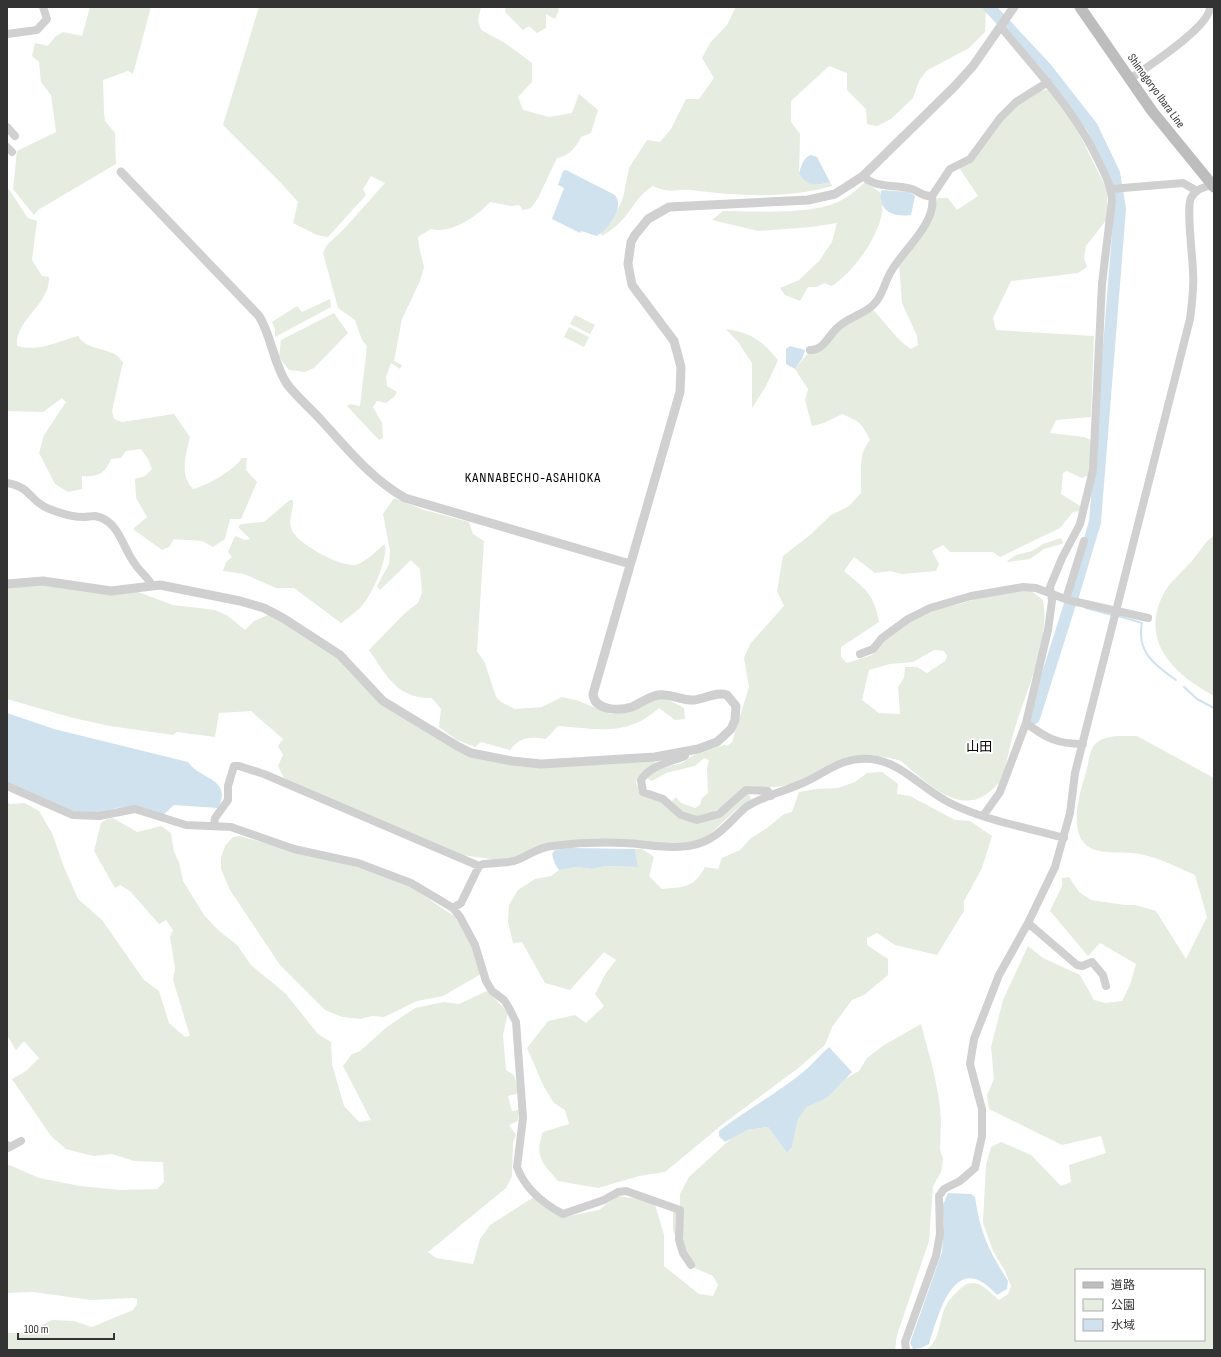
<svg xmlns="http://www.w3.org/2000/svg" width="1221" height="1357" font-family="'Sofia Sans Condensed','Noto Sans JP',sans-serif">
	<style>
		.green { fill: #e6ecdf; fill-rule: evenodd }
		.water { fill: #cfe2ee }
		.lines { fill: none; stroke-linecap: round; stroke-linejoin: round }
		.stream { stroke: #cfe2ee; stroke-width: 2 }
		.river { stroke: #cfe2ee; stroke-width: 12 }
		.minor { stroke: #d0d0d0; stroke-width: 8 }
		.tertiary { stroke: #d0d0d0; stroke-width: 9 }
		.secondary { stroke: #bdbdbd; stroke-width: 11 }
		.labels { text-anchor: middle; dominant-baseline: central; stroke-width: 4; stroke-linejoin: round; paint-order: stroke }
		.street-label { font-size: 12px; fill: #333; stroke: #fff }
		.neighbourhood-label { font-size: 13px; fill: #000; stroke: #fff }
		.quarter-label { font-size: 14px; letter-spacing: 1px; fill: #000; stroke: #fff }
	</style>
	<rect width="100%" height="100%" fill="#fff"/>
	<path class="green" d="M90,7H151L133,74L128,71L103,80L104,113L105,121L115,133L116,164L38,210L34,215L13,189L17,151L56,132L51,95L41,82L39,62L32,56L35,43L48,46L55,37L63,32L82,36Z
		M259,7H481L478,20L481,30L505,43L532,63V82L518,97L523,110L549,117L572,113L579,94L598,110L591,133L581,137C577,147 567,157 557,158L538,198L531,208L523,210L519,205L511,206L490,202C476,217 452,234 431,229L418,237L419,247L424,267L420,281L402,319L394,361L402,365L400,369L391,363L386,377L387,386L397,392L394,397L386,403L377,401L373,407L382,423L383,438L379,440L347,406L350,404L360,406L367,346L362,340L355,320L338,308L323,253L327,245L344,229L385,183L371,176L363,189L366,195L328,237L317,235L293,223L298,202L281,183L223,125Z
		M506,7H558L559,10L555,19L546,14V28L537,33L529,26L523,30L505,12Z
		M736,7H984L986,11L985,32L969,48L926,71L919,81L913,98L891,119L877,126L867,124L866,109L847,90V73L829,66L791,101V122L800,134L799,174C810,187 814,186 830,182L832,186C787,199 738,196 691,190C675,189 669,194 653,186C639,194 634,206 624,218C617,226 610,231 602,236L600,232L612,222L623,198L629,168L647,140L660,142L671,129L686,99H699L714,78L702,58L710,43L727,25Z
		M1049,89L1070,115L1107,190V219L1086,246L1084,258L1087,267L1078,273L1011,281L993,318L996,330L1094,336L1091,417L1056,420L1050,433L1084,437L1093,441L1089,475L1082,478L1067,471L1063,473L1061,494L1082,507L1079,511L1073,512L1060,528L1000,557L993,552H950L943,545L932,551L939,564L936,571L902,574L890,571L875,573L854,557L844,571C865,589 874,593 879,622L841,647V657L847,663L872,655L886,639L907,620L929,610L960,604L975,599L1014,590H1030L1043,600C1051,642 1024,695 1013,735C1010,744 1005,773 1002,779C996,787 983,799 973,800C951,804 931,786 915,773C910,770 906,764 901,761C893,758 874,755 865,755C831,756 820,774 790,784C776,789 760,787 745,786C730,798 714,820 692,816C683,815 677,806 672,801L676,797L681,803L695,808L700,805L702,798L708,793L707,768L709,760L704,758L695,766L666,773L652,781L647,778L651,773L661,768L682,763L694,755L724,745L727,746L732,742L749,687L744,658L750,644L784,606L777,591L783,556L810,535L831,515L849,506L861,493C862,474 857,455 870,440C862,423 859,421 842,414L824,423L812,426L805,400L808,389L795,369L811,350L871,308C885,321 895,339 911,349L918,345L917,336L902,303L899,265L927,224L938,198H948L957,210L978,196L960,169L962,165C985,139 1014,96 1049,89ZM934,650L944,651L947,656L945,661L927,673L917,667H905L904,678L898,687L900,714L879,713L862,700L869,670L890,664L913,662Z
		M7,151L8,188L28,218L37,221L32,260L42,276L49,277C50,305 15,319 17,346C38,352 57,342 78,336C87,350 103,347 116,355C118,356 121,360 123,362L112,411L114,419L122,422L174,414L190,437C186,454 179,475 193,489C207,486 234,470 242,458H247L246,470L257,482L241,519H230L225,539L213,547L202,541L174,539L169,547L162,550L133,529L147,517L136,498L135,479L145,476L152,469L148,459L141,449L126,451L121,458L111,459C105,474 98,477 82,476V489L68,492L55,484L39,453L44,435L66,402L62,398L43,412L7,411Z
		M865,182L880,192C881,198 883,205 882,211C880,236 853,272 832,286L824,283L817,287H808L800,301L785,295L780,288L799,280L819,261L832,242L837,223L811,227L758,231L712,220L723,211C756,211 819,216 845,198C852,194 859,188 865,182Z
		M330,299L331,307L275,337V329L272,322L297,306L302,312Z
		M334,313L348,333L314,368L305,372L289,370L279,357L281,340Z
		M575,315L595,325L590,334L570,324Z
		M569,327L589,337L584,347L564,337Z
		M726,329C752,333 761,340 778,360L766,386L752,408V363L738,342Z
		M394,498L421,509L469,522L473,534L484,541L477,651L485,663L496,697L501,702L515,709L542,707L562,697L576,700L611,714L628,713L645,701L663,697L684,708L685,719L675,720L659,708C627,737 597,729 558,726L546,739C529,737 522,736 510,750L481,742L475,747L457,740L439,727L441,709L432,698C397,699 387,676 369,650L405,613L418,603L422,593L420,569L411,560L380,590L377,586L389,564L390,551L383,514Z
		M290,500H293C294,510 288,518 291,528C295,543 340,567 355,565C365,563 377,550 385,544C388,560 372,595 361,607C355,613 347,618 341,623L294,588H276L244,574L223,571L226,562L232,557L228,552L235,536L245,540L250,539L238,527L241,524L264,522Z
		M1214,536V696C1176,675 1139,643 1163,595C1168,584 1179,575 1188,565C1197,557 1204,541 1214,536Z
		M1061,538L1063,542L1062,544L1044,549L1030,559L1006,562L1016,555L1032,551L1043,544Z
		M46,585L138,592L173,605L215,610L228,616L245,630L254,621L268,615L295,628L339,655L382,701L459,748L505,762L652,760L656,763L637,778L636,783L639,789L661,800L670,808L702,820L743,795L749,794L751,800L737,809L709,835L698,841L671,844L629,840L528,851L512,858L498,860L462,855L363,815L284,778L278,766L283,755L278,746L283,739L251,711L219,713L215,737L177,732L173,735L110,726L73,718L7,699V588Z
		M1117,736H1137L1214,778V1350H926C942,1339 938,1319 947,1304C949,1299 955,1294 959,1290C975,1274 986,1289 999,1300L1008,1294L1011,1286L1005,1271L993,1251L983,1223L986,1165L991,1147L1001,1142L1031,1155L1061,1186L1071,1182L1069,1165L1106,1153L1101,1136L1062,1145L989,1109L987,1095L994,1079L991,1047L1003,1000L1028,946L1043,958L1080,975L1094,1000L1106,1003L1122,1001L1130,985L1136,964L1100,943L1088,956L1050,911L1062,886V878L1069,877L1079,892L1091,900L1125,905H1135L1156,911L1186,959L1207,917L1195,875C1179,868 1162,859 1144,855C1129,851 1113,854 1099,851C1064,844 1079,795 1086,772C1092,748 1090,739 1117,736ZM1076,1270H1204V1340H1076Z
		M882,772L898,784L897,794L910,796L955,820L970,821L992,836L982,868L964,901V911L937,955L895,945L877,933L867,938V945L888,959V975L864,995L852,1000L832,1027L825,1045L797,1069L723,1124L665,1172L639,1176L598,1188L558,1181C542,1163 534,1156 543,1132L569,1124L565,1110L554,1103L544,1087L527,1048L548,1021L575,1015L586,1023L604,1006L595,994L606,973L616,960L604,952L570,990L545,983L522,942L513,943L508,922L509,905L518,890L535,879L551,876L559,870L576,867L592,869L605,866L638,867L635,849H642L654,857L649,876L662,889C684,887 694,888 705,867L718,869L722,858L740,850L751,838L767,828L784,814L792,812L799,792L816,789L838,788L855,782L867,773Z
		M7,802L10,804L25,803L39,811L52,833L64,867L78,899L102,920L144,980L159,991L169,1023L185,1037L190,1036L173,980L175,968L170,937L173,930L166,920L159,924L130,891L120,885L115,888L94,851L101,823L107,819L113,818L137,832L161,826L171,833L174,852L179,862L183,881L204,915L218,930L237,945L251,965L286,994L318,1034L331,1042L332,1064L344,1106L359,1122L371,1120L343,1066L352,1054L360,1051L387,1027L415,1008L444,1002L459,1004L487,991L508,1012L503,1035L506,1070L514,1075L519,1093L508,1096L512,1111L519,1110L518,1121L509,1125L516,1135L513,1142L512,1176L506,1188L428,1252L436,1258L473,1264L480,1239L490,1225L534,1197L564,1217L599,1210L617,1196L654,1201L664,1235V1266L699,1294L713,1296L718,1285L713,1276L688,1265L673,1230V1212L680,1207V1194L689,1177L725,1144L737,1134L747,1130L768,1127L787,1153L792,1147L798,1119L807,1107L827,1098L845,1079L859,1071L867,1058L884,1045L921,1024L934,1073L939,1099L941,1120L940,1149L943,1159L941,1172L933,1186L929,1241L897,1335L895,1350H7V1333H25L52,1320L74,1321L92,1327L133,1310L137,1304V1299L133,1298L91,1300L33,1292L7,1293V1164L39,1178L80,1186L120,1190L157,1189L164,1182L163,1162L134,1161L112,1154L93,1156L66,1149L51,1136L12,1079L26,1071L39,1058L24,1041L16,1050L7,1035Z
		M239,836L358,867L410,886L455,917L471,945L481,974L443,996L417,1001L384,1017L372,1016L360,1019L342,1017L325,1010L280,965L230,890L221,869V858L225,846L233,837Z"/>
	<path class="water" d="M811,155L817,157L830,182C814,186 809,187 799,174C801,166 803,158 811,155Z
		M566,170L615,195C625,209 608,229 597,236L581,231L580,233L552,219L564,188L558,185L563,171Z
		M882,190L909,192L915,196L911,215C899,217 882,214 881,199C880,195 880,193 882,190Z
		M790,346L805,350L802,359L795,369L786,364V349Z
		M7,713L54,729L188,762C200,780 233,778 218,808L174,805L163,815L138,806L116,808L100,813L76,812L7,782Z
		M570,848L635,849L638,867L605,866L592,869L576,867L559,870L555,864L552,854L555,850Z
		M829,1047L852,1072L827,1098L807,1107L798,1119L792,1147L787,1153L768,1127L747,1130L725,1142L719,1136V1131C746,1110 776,1094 802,1073C812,1065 820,1055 829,1047Z
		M948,1193L971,1194L975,1197C981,1235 988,1249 1008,1281L1007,1289L997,1295C956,1248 939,1311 929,1344L921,1348L913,1349L910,1343L942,1252L944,1224L942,1207Z"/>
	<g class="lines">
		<path class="stream" d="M1086,608L1112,615
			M1118,616L1142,623C1136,652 1155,665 1176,680
			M1184,687L1197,699L1214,708"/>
		<path class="river" d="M989,7L1045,67L1092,127L1114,173L1120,209L1095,522L1072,599
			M1034,718L1070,604"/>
		<path class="minor" d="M7,34L37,30L47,19L43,7
			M1130,79C1147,67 1210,27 1210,7
			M7,127L15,136
			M7,147L12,152
			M863,176C876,189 896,184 912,189C920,192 923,197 932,196L950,169L970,159L1000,118L1016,102L1048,82
			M1111,189L1183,183L1197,191
			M810,350C823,351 829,335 837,328C848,317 866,314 875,303C884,293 885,280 892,270C904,249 937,223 932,196
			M7,483C31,487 28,499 47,508C59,513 70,517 83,517C87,517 91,516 95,516C119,520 122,547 135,564C140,572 147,576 152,585
			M1066,599L1084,541
			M860,654L873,649L882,638L908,619L930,608L971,596L1023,587L1036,588L1068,600L1148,618
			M1026,723C1046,738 1057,744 1083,744
			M685,751V756C670,762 649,766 641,780L643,792L663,799L681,815L697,820L719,814L746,790L768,791L771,796
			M7,786L73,815L99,816L135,809L186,825L231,827L294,849L358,863L411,883L453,908L460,917L475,945L486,981L492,991L504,1000L509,1008L516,1022L523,1118L517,1167C525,1189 544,1204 563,1214L604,1200L618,1192L626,1191L680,1210L679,1240L683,1253L691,1265
			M983,816L1000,792L1026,723L1048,630L1052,601L1050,587L1062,558L1080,524L1093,470L1102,284L1112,200C1111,186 1105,174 1098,160C1074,109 1036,70 1001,27
			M214,825L215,818L228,800V786L234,766H239L264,774L479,866
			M453,908L461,903L479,866L483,864C493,863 505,863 514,861C527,857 538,847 552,846C576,843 601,842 624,843C653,844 685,854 711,838C725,830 734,817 746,807C761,797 782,792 798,785C824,775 840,756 871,759C902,762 923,790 950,803C986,821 1026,827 1064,838
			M1028,923L1077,965L1082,966L1092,962L1103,975L1106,986
			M7,1145L8,1148L21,1141
			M906,1350L905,1342L936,1256L940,1234L939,1196L944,1189L960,1181L975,1168L982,1136V1109L970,1064L974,1039L999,975L1028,923L1055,867L1070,813L1075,773L1190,319C1192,304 1194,288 1193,273C1193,258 1186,208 1191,198C1195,190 1205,186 1214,185"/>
		<path class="tertiary" d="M121,172L259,316C272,337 273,363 287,384C296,396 310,408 320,419C347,448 371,479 405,498L630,564
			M7,584L43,581L111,591L160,585L240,601L264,608L283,618L340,655L383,701L459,747L471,753L512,761L541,764L655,757L698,749L717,742L731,729L735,720L736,706L727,695C716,691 706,699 694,700C682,701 670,693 658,695C648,697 641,703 632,707C620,711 594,711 593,694L680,392L681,367L674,341L632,285L628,264L631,242L635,235L648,219L669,207L808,200L835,194L863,176L954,87L973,66L1014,7"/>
		<path class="secondary" d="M1080,7L1152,111L1214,187"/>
	</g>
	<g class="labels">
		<g class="street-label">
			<text transform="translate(1156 91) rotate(54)">Shimogoryo Ibara Line</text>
		</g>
		<g class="neighbourhood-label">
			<text x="979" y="747">山田</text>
		</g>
		<g class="quarter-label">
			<text x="533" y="477">KANNABECHO-ASAHIOKA</text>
		</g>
	</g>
	<rect width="1221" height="1357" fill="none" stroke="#333333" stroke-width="16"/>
	<rect x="1075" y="1269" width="130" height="72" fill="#ffffff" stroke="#adadad"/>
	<rect x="1083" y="1282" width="20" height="6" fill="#bdbdbd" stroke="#adadad"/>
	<text x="1111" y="1289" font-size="12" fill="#333333">道路</text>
	<rect x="1083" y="1299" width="20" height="12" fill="#e6ecdf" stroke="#adadad"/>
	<text x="1111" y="1309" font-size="12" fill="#333333">公園</text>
	<rect x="1083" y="1319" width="20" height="12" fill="#cfe2ee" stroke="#adadad"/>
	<text x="1111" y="1329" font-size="12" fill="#333333">水域</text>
	<path d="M18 1333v6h96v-6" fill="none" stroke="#333333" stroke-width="2"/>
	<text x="24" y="1333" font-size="12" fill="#333333" stroke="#ffffff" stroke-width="3" paint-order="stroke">100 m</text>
</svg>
